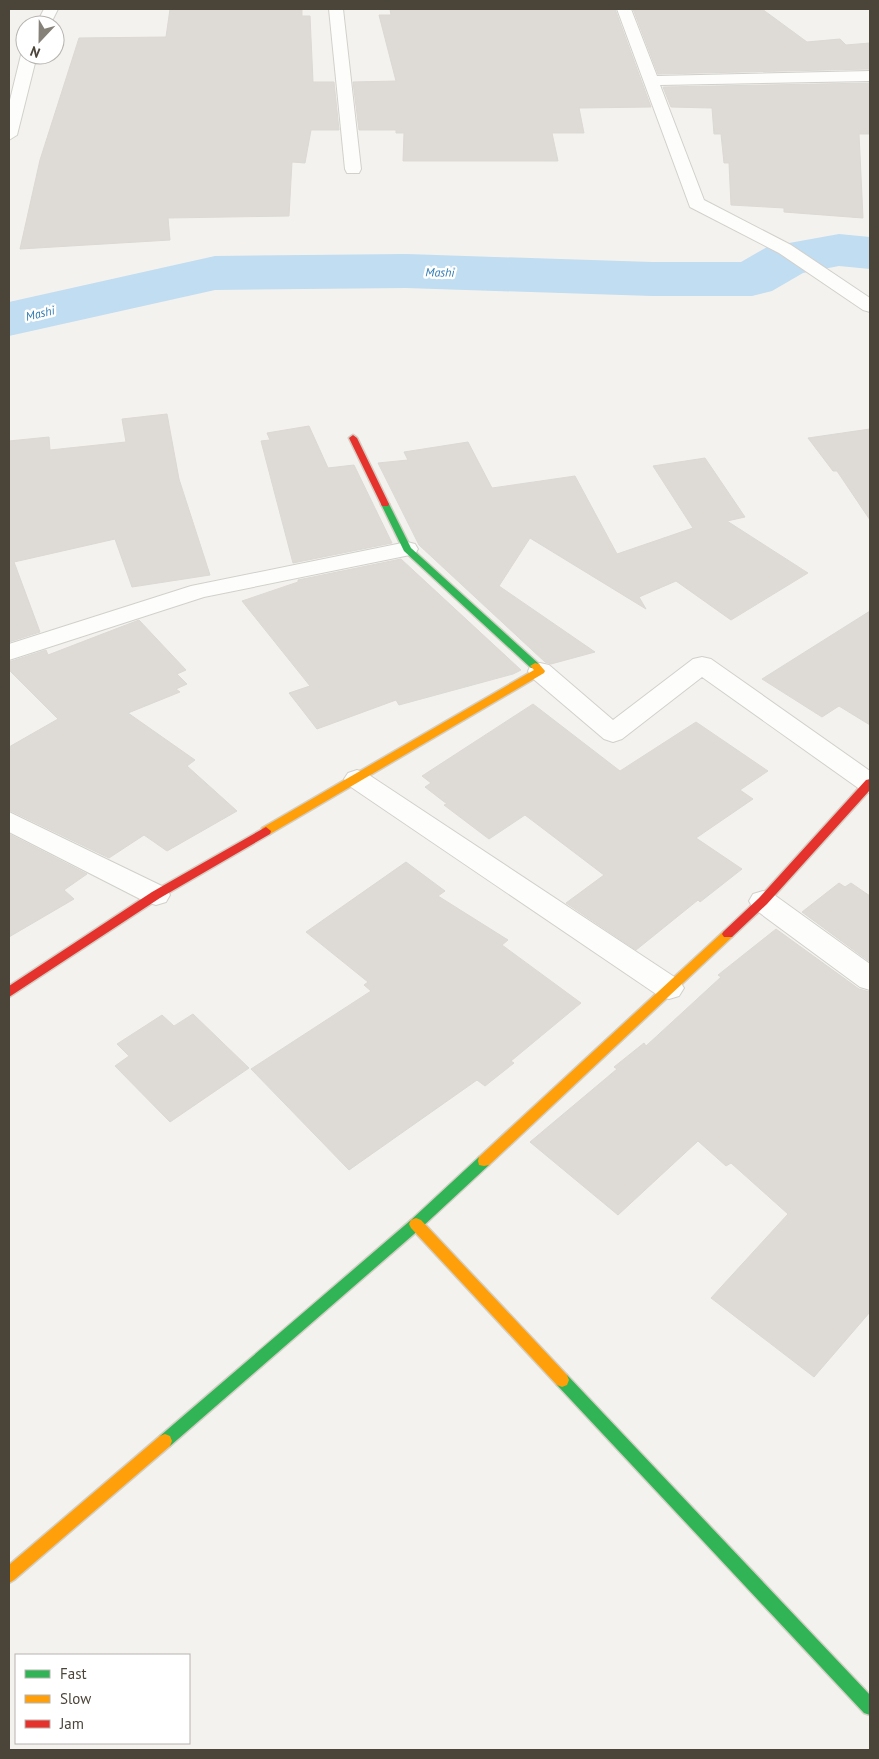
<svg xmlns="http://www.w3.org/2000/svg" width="879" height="1759" font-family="'PT Sans',sans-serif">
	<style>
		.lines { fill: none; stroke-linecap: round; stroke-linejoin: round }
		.river { fill: #c0ddf1; fill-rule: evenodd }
		.building { fill: #dedbd6; stroke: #dcd9d4 }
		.street-casing { stroke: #d2d0cb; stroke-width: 2 }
		.fast-casing { stroke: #d3cfc5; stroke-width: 3 }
		.slow-casing { stroke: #d3cfc5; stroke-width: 3 }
		.jam-casing { stroke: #d3cfc5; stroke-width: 3 }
		.street { fill: #fdfdfc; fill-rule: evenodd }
		.fast { fill: #30b455; fill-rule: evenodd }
		.slow { fill: #ff9f0a; fill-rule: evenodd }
		.jam { fill: #e5322d; fill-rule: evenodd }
		.labels { text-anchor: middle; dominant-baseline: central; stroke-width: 5; stroke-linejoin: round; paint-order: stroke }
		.far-water-label { font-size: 12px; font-style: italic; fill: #2e7ab2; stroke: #fff }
	</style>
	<rect width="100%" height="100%" fill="#f4f2ee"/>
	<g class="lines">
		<path class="river" d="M839,234L870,237V269L839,266L803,273L772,291L752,296H652L406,288L215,290L9,336V302L215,256L406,254L652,262H741L767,247Z"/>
	</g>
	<path class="building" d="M170,9H302V16H310L313,82H334L339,130H311L305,163L292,162L289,216L168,218L170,240L20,249L40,160L79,38L166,37Z
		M390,9H615L651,107L579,108L584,133H552L558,161H403L404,133H396V130H359L353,82L396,81L379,15H391Z
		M633,9H762L807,42L840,39L846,45L870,43V69L658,74Z
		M870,83V134H859L863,218L784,212V208L731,205L729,163H724L721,134H714L712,108L671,107L663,87Z
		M167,414L179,479L210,575L132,587L115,539L14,562L40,632L9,642V441L49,437L50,450L126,442L122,419Z
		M309,426L328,468L354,465L392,543L293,563L261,441L270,440L267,433Z
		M870,429V520L837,471H833L808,438Z
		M468,442L492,488L575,476L617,554L693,528L653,466L705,458L745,517L727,521L808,573L731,620L676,581L639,597L646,609L530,538L499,586L595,652L551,664L545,662L419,545L378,463L408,460L404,452Z
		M401,559L521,670L513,674L399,705L396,700L317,729L289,693L310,686L242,601L298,582V580Z
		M870,611V725L839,706L822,717L762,679Z
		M139,620L186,670L177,674L187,684L176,689L180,692L128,713L195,760L187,766L237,811L167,851L144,835L109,858L9,810V747L58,719L9,670V662L46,650L48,655Z
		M533,704L620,771L696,722L768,771L740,790L753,799L696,838L742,869L700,902L698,900L636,950L566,903L604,875L525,815L489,839L444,805L447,804L425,787L431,783L422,776Z
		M9,834L87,874L64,890L74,899L9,937Z
		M406,862L445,891L438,896L508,940L502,945L581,1003L511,1061L514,1063L485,1086L477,1080L349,1170L251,1069L371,991L364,985L368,982L306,932Z
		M839,883L845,887L851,883L870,896V962L802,912Z
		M776,929L859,989L870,992V1312L814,1377L711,1298L788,1214L731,1163L726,1166L698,1141L618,1215L530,1142L617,1069L614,1067L644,1043L646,1046L721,977L718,975Z
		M193,1014L249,1068L170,1122L115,1066L129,1056L117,1044L162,1015L174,1026Z"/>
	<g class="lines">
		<defs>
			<path id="street" d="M44,9H58L50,25H36Z
				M329,9H343L361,169L359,173H347L345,169Z
				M617,9H631L657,76L870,71V81L660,85L704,200L791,245L870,298V312L863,310L779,253L690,207Z
				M25,51V55H37L17,135L9,140V104L21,55Z
				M407,542L415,544L418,549L415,554L204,597L9,660V644L191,586Z
				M702,657L711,659L870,771V793L861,790L702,677L622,739L613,742L604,739L531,677L528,671L531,665L540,663L549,665L613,720L693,659Z
				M357,770L366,773L679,980L684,988L679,996L669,999L659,996L348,785L344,779L348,773Z
				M9,812L166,888L170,895L166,902L156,905L146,902L9,832Z
				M763,891L773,894L870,964V990L860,987L753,908L749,901L753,894Z"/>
			<path id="fast" d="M385,501L389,504L411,548L539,664L540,666L539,668H531L404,551L381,504Z
				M484,1156L489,1157L490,1161L489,1165L421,1228L170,1446L165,1448L160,1446L158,1441L160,1436L411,1220L479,1157Z
				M562,1373L567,1375L870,1695V1715L864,1713L557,1385L555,1380L557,1375Z"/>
			<path id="slow" d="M535,663L539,664L545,671L544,673L270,834H262L261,831L262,828L534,670L530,666Z
				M728,930L732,931L734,934L732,937L489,1165L484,1166L479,1165L478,1161L479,1157L724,931Z
				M416,1218L421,1220L567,1375L569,1380L567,1385L562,1387L557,1385L411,1228L409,1224L411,1220Z
				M165,1434L170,1436L172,1441L170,1446L14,1580L9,1583V1565L160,1436Z"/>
			<path id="jam" d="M353,435L357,438L389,504L388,506H382L381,504L349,438Z
				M870,779V790L767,904L732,937H724L722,934L724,931L759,898L866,780Z
				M266,827L271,831L270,834L160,898L9,997V986L152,892Z"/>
		</defs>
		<use href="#street" class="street-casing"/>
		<use href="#fast" class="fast-casing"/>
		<use href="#slow" class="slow-casing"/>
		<use href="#jam" class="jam-casing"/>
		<use href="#street" class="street"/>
		<use href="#fast" class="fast"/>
		<use href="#slow" class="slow"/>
		<use href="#jam" class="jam"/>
	</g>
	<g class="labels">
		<g class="far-water-label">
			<text transform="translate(440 272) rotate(1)">Mashi</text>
			<text transform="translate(40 313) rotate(-13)">Mashi</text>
		</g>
	</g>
	<rect width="879" height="1759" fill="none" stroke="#4b4439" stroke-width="20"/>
	<rect x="15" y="1654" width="175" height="90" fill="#ffffff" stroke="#b7b4b0"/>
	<rect x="25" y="1670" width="25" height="8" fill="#30b455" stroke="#b7b4b0"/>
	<text x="60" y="1679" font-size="15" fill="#4b4439">Fast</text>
	<rect x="25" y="1695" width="25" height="8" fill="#ff9f0a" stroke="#b7b4b0"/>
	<text x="60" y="1704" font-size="15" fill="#4b4439">Slow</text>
	<rect x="25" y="1720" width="25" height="8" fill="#e5322d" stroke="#b7b4b0"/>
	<text x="60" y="1729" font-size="15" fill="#4b4439">Jam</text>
	<g transform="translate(40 40) rotate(202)"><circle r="24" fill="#ffffff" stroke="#b7b4b0"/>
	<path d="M0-4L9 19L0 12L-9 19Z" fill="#868178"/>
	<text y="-8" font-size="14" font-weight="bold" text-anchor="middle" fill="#4b4439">N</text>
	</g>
</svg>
